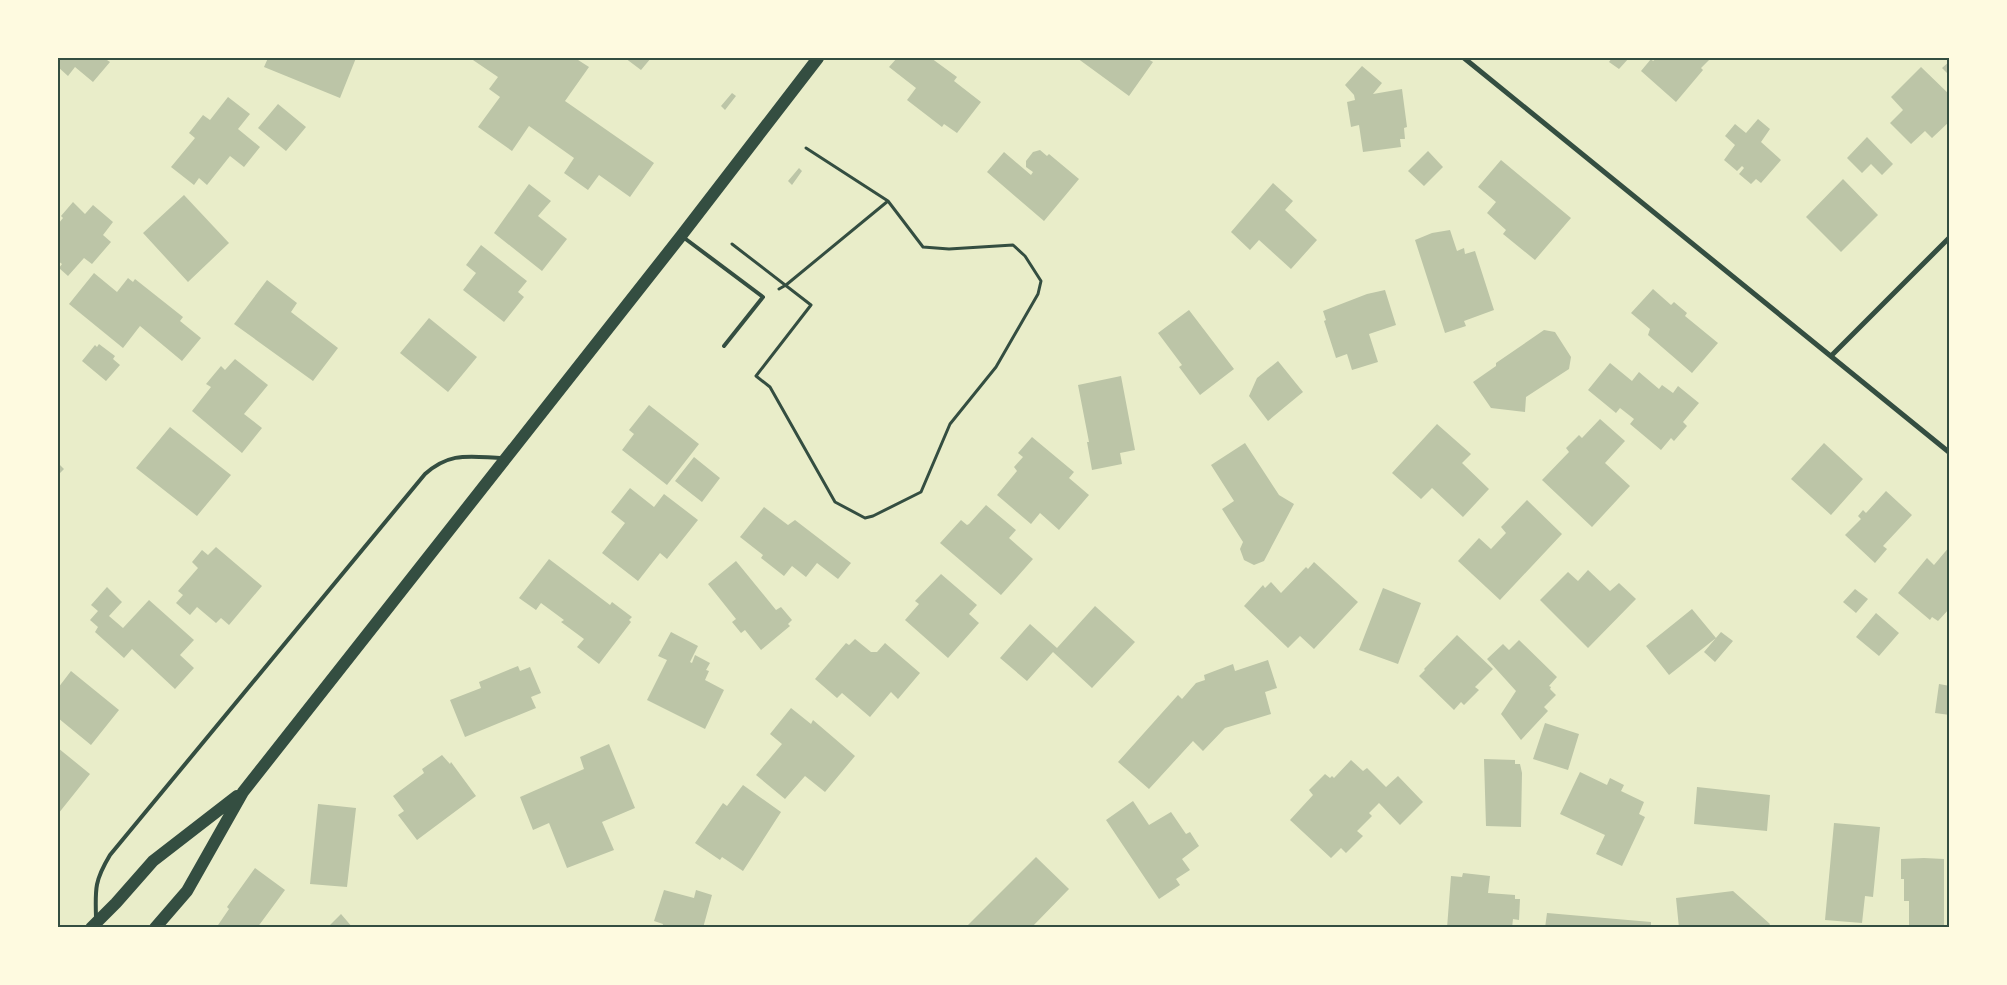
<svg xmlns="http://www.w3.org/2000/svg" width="2007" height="985" font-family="'PT Sans',sans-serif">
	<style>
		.building { fill: #bcc5a7 }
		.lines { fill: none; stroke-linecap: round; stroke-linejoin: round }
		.path { stroke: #344e41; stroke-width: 3 }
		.service { stroke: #344e41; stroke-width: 4 }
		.minor { stroke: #344e41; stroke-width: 5 }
		.primary { stroke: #344e41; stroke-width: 12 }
		.neatline { fill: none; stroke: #344e41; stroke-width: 2 }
	</style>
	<rect width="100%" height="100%" fill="#e9edc9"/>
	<path class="building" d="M58,58H104L110,62L93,82L75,67L68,76L58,67Z
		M268,58H356L340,98L264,67Z
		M470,58H575L589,67L565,101L654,163L630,197L599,175L588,190L564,173L574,158L529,126L512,151L478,127L500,97L489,89L498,77Z
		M625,58H651L641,70Z
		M897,58H931L957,77L954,81L981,102L957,133L944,124L942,127L907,100L916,88L889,67Z
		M1077,58H1146L1153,62L1129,96Z
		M1612,58H1629L1619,69L1609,62Z
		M1657,58H1711L1701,68L1703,70L1676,102L1641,71L1651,59L1653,61Z
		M1950,61V76L1942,68Z
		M1362,66L1382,83L1373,94L1402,89L1407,127L1404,128L1405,139H1400L1401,147L1363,152L1359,125L1351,127L1347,102L1355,100L1354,95L1345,85Z
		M1921,67L1950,95V121L1932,138L1925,131L1911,144L1890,123L1903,110L1891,97Z
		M732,93L736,96L725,110L721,106Z
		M228,97L250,114L238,129L260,147L244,167L230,156L207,185L199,178L194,185L171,167L195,138L189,133L203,115L210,120Z
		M278,104L306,127L286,151L258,128Z
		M1758,119L1770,129L1761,142L1781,160L1761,183L1756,179L1751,184L1739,174L1744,168L1742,166L1737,171L1724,160L1735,145L1725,136L1735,124L1746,133Z
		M1867,137L1893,164L1882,175L1871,164L1862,173L1847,158Z
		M1040,150L1047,156L1049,154L1079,179L1044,221L987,172L1004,152L1031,175L1033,172L1026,167V161L1033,152Z
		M1428,151L1443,167L1424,186L1408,171Z
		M1501,160L1571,218L1535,260L1503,234L1506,230L1487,213L1496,202L1478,187Z
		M799,168L802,171L792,185L788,181Z
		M1843,179L1878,215L1841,252L1806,217Z
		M1273,183L1293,201L1285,210L1317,240L1291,269L1259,240L1250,250L1231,232Z
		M529,184L551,201L538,216L567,239L542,271L494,233Z
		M184,195L229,243L188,282L143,233Z
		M73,202L85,214L93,205L113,222L103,235L111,242L92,264L84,258L68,276L59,268L62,264L58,261V224L63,218L61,216Z
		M1450,230L1457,251L1464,248L1465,254L1475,251L1494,310L1464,321L1466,326L1445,333L1415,240L1432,233Z
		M481,245L527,281L518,292L524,297L504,322L463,290L476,273L466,265Z
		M94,273L117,292L128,278L133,282L135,279L183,317L180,321L201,338L182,361L140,326L123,348L69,304Z
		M267,280L297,303L291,312L338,348L313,381L234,324Z
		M1653,289L1671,305L1674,302L1687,313L1685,316L1718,343L1692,373L1648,335L1650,329L1631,313Z
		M1385,290L1396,325L1369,334L1378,362L1352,370L1347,354L1336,358L1324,321L1326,320L1323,311L1367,294Z
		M1189,310L1234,369L1200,395L1179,367L1182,365L1158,333Z
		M429,318L477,357L448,392L400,353Z
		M1544,330L1555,332L1571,357L1569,369L1526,397L1525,412L1491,408L1473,382L1496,366V363Z
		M99,344L115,356L113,359L120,365L106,381L82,361L95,345L97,347Z
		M235,359L268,385L244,414L262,428L242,453L192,411L211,387L206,384L221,366L225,370Z
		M1278,361L1303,392L1268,421L1249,396L1257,378Z
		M1610,363L1632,381L1639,372L1659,389L1662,385L1673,393L1678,386L1699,403L1683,422L1687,426L1674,441L1671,438L1661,450L1630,424L1634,419L1620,408L1616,413L1588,390Z
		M1121,376L1135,450L1120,453L1122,464L1092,470L1087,442H1089L1078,385Z
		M649,405L699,444L667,485L622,450L634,434L629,430Z
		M1600,419L1625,441L1605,463L1630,486L1592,527L1542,480L1569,452L1566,448L1579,435L1582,438Z
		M1437,424L1471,454L1462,463L1489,489L1463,517L1432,488L1421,499L1392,473Z
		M170,427L231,475L197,516L136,468Z
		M1032,437L1074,472L1069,478L1089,495L1059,530L1040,513L1031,524L997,495L1017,471L1014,467L1023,457L1018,453Z
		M1245,443L1279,495L1294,504L1264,561L1254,565L1244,560L1240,549L1243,542L1222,509L1234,501L1211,465Z
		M1824,443L1863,479L1831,515L1791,479Z
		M694,457L720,478L702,502L675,481Z
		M58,463L64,469L58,475Z
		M630,488L654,507L664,494L698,520L667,559L660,553L638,581L602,553L625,523L611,512Z
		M1886,491L1912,515L1883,546L1887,549L1875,563L1845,535L1861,519L1858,516L1863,510L1866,513Z
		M1527,500L1562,534L1500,600L1458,561L1479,538L1491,549L1506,533L1501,527Z
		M986,505L1016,530L1009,538L1033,559L1001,595L940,543L961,520L967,525L969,524Z
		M764,507L788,525L795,520L851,563L838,579L817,563L806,577L792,566L784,576L761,558L763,555L740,537Z
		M1950,546V608L1938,621L1932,617L1930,620L1898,593L1927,558L1934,565Z
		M216,547L262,586L229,625L221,618L216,623L197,607L190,615L176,603L183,595L178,591L198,568L192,562L202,550L208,555Z
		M549,559L610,605L612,602L632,617L629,620L631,622L599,664L577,647L584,639L561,622L564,620L541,603L536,610L519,598Z
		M736,561L776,610L781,607L792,620L788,624L790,626L761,650L745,630L741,633L732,622L736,619L708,584Z
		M1314,562L1358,602L1314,649L1300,636L1288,648L1244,606L1263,585L1265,588L1271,582L1281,593L1306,567L1308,569Z
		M1588,570L1610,591L1619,583L1636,599L1588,648L1540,600L1568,572L1578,581Z
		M941,574L977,605L969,614L979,623L948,658L905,620L919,604L915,601Z
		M107,587L122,602L109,616L123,628L149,600L194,640L180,655L194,668L175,689L132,649L124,658L95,632L98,627L90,620L98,611L91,605Z
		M1383,588L1421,603L1398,664L1359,650Z
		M1855,589L1868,599L1856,613L1843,602Z
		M1095,606L1135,642L1092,688L1053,652L1027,681L1000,658L1030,624L1057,648Z
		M1692,609L1716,638L1669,675L1646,646Z
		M1876,613L1899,633L1879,656L1856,637Z
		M671,632L698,646L690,662L692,663L695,655L710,663L706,670L709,671L705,680L724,690L705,729L647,700L667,660L658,656Z
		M1721,632L1733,641L1715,662L1704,652Z
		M1457,635L1493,669L1475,687L1479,690L1464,705L1461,702L1454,710L1419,676L1425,670L1424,669Z
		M855,639L871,652H877L885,643L920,673L898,699L891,692L870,717L842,693L837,698L815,679L846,643L849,645Z
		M1519,640L1557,677L1549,686L1551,687L1550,689L1556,695L1544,707L1548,711L1521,740L1501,714L1516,691L1487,659L1503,644L1509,650Z
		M1268,660L1277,688L1265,692L1271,714L1225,728L1203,751L1193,741L1149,789L1118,762L1178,695L1182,699L1196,683L1205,680L1204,675L1233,664L1235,671Z
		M518,666L520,671L530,667L541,693L531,697L536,708L465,737L450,700L481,688L479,682Z
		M71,671L119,710L91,745L58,718V688Z
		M1939,684L1950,686V715L1935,713Z
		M791,708L811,724L813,720L855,756L825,792L805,776L785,799L756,775L782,744L770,734Z
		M1545,723L1579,734L1568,770L1533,759Z
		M609,744L635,808L602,822L614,850L567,868L549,823L533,830L520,797L584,769L580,757Z
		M58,748L90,774L58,814Z
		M442,755L450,764L451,762L476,796L417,840L398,815L404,811L393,796L424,773L422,769Z
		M1484,759L1515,760V764H1520L1522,773L1521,827L1486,826Z
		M1351,760L1363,771L1367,768L1386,787L1398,776L1423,802L1400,825L1379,803L1369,813L1372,816L1357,831L1363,836L1346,853L1341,848L1331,858L1290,820L1313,795L1309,790L1325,774L1330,778L1332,776L1334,778Z
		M1580,772L1607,785L1610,778L1624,785L1621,791L1644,802L1639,814L1645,817L1622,866L1596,854L1605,835L1560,814Z
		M743,785L781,812L743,871L722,857L720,860L695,843L723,803L727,806Z
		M1697,787L1770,795L1767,831L1694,824Z
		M1133,801L1149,825L1171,812L1186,834L1190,832L1199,846L1182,859L1190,870L1176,879L1180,885L1159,899L1106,820Z
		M318,804L356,808L347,887L310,884Z
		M1834,823L1880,827L1873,897L1865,896L1862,923L1825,920Z
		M1036,857L1069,889L1031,928H965Z
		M1924,858L1944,859V928H1909V901H1904V879H1901V859Z
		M255,868L285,890L257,928H216L229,909L227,907Z
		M1463,873L1490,876L1488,893L1515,895V899H1520L1519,920L1513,919L1512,928H1447L1451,876L1462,877Z
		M664,890L694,898L696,890L712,895L703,928H662L663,924L654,921Z
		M1733,891L1770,924L1768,928H1679L1676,898Z
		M1547,913L1651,922V928H1545Z
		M341,914L353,928H327Z"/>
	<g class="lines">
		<path class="path" d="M732,244L811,305L756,376L770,387L835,502L865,518L873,516L921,492L950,424L996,367L1038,294L1041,281L1025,256L1013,245L949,249L923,247L888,201L806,148
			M779,289L786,285L888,201"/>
		<path class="service" d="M683,237L763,297L724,346
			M96,917C95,888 95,880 110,855L425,474C451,451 470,457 503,458"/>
		<path class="minor" d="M1464,58L1950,453
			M1831,356L1950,237"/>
		<path class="primary" d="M91,928L116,903L153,861L237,796
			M155,928L187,891L243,792L681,236L818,58"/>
	</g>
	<rect width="2007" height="985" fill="none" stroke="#fefae0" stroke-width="118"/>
	<rect x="59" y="59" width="1889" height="867" class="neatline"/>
</svg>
